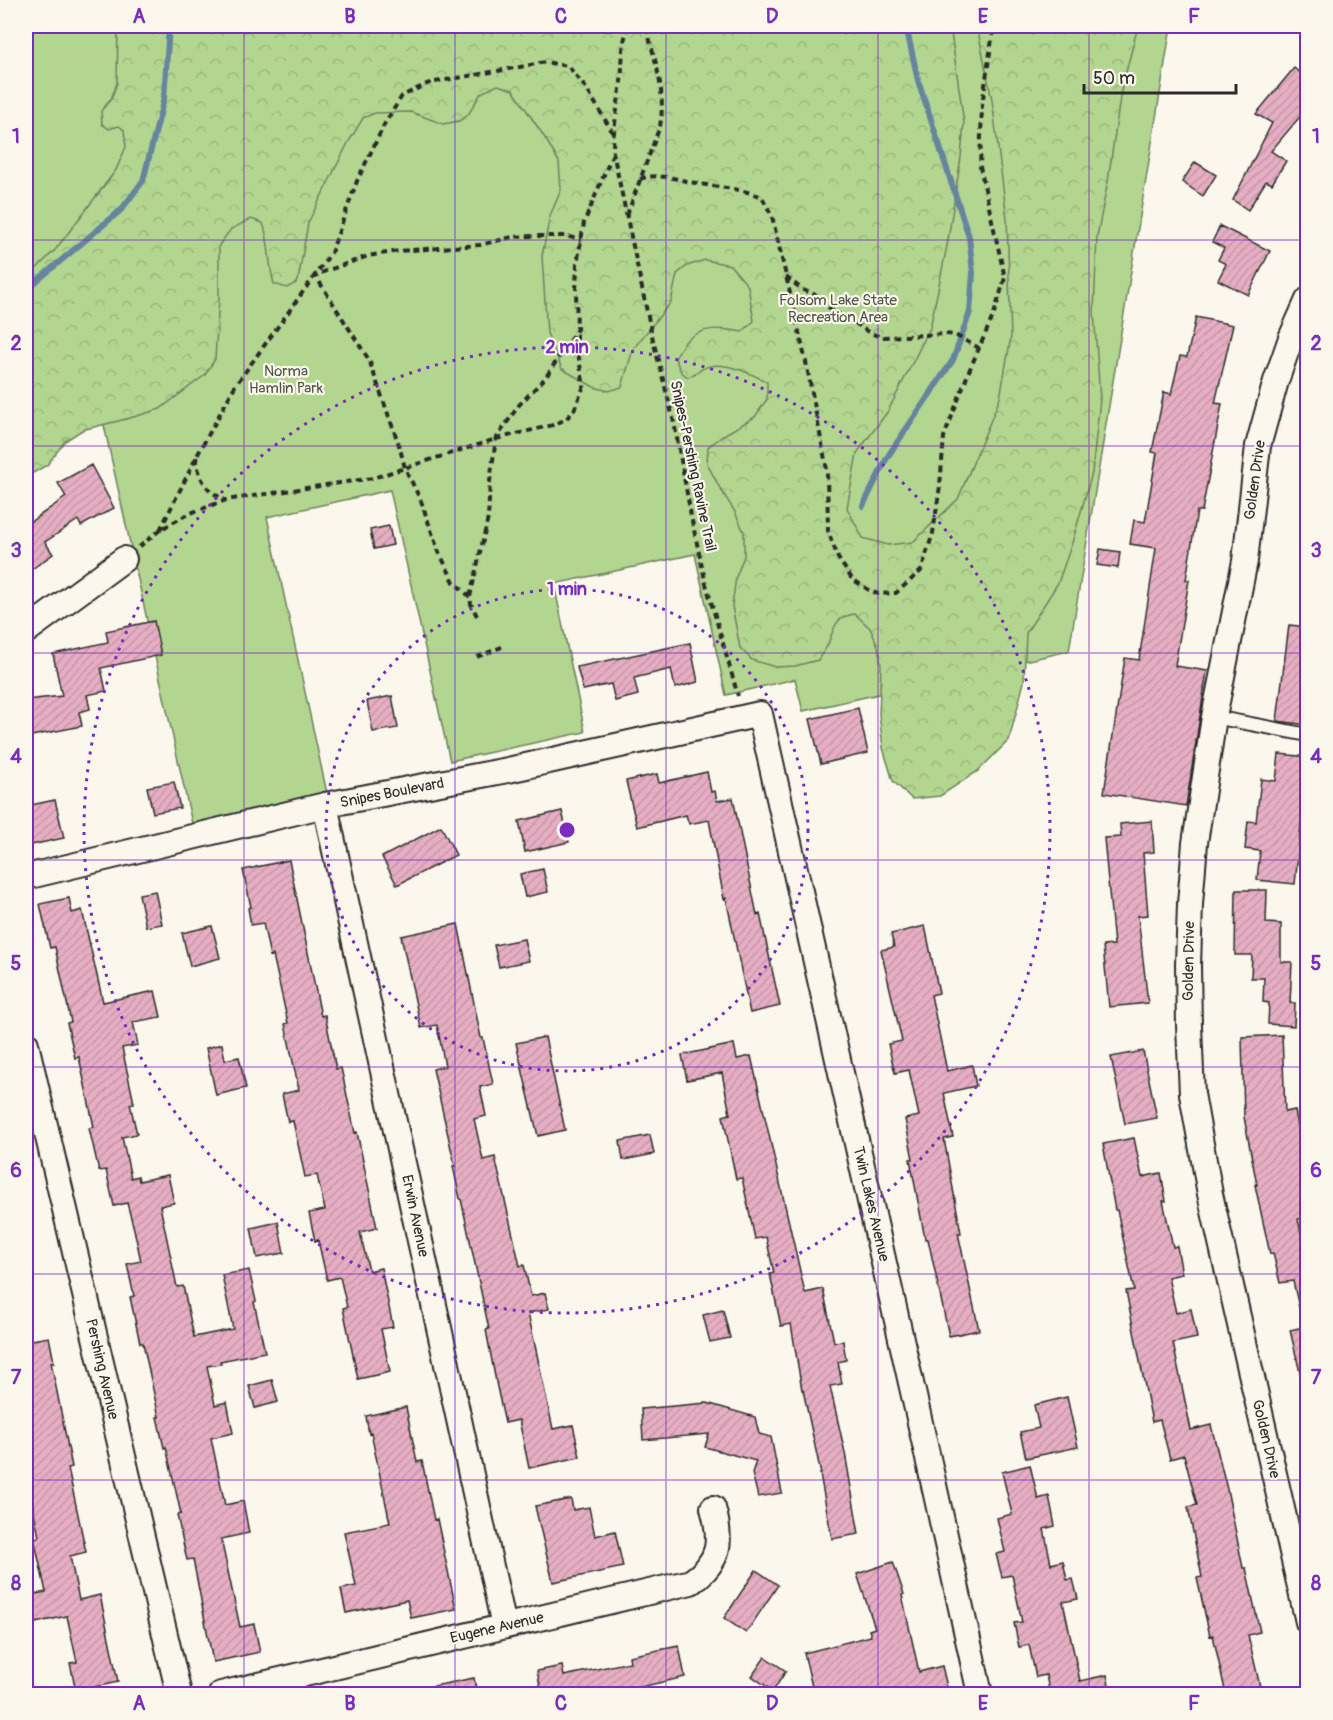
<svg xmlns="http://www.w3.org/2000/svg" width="1333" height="1720" font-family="Pangolin,sans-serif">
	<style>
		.green { fill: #b2d590; stroke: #6e805e; stroke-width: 1.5 }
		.forest { fill: url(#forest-crowns); stroke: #6e805e; stroke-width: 1.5 }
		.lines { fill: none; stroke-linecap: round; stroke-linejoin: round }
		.stream { stroke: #66849e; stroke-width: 6 }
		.building { fill: url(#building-hatch); stroke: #2b2b2b; stroke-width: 1.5 }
		.service-casing { stroke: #2b2b2b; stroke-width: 16 }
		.minor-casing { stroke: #2b2b2b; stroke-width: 28 }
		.path { stroke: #2b2b2b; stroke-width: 4; stroke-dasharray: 6 4.5; stroke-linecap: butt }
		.service { stroke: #fbf7ec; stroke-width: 12 }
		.minor { stroke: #fbf7ec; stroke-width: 24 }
		.grid { fill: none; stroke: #7b2cbf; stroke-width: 1.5; stroke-opacity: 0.55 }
		.ring { fill: none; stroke: #7b2cbf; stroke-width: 3; stroke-dasharray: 3 6 }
		.labels { text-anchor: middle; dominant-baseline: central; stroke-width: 4.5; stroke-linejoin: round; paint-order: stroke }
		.park-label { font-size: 15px; fill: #4d5644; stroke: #fbf7ec }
		.street-label { font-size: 15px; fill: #2b2b2b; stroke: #fbf7ec }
		.centre { fill: #7b2cbf; stroke: #fbf7ec; stroke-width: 3 }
		.ring-label { font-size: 18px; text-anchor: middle; font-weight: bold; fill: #7b2cbf; stroke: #fbf7ec; stroke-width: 4.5; stroke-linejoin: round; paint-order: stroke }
		.neatline { fill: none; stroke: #7b2cbf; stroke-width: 2 }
		.grid-label { font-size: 20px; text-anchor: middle; font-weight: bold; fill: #7b2cbf }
	</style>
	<defs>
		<pattern id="forest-crowns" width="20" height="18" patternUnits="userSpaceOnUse" patternTransform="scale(1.5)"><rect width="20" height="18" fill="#b2d590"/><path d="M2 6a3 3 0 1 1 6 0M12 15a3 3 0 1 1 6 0" fill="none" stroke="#99b77c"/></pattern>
		<pattern id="building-hatch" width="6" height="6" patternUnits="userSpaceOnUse" patternTransform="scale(1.5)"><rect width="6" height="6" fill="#e6aec2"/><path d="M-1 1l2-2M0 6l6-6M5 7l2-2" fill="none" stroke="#c596a7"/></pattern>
	</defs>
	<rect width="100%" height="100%" fill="#fbf7ec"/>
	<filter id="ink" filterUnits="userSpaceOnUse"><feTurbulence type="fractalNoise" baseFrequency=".0167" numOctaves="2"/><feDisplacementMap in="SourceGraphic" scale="12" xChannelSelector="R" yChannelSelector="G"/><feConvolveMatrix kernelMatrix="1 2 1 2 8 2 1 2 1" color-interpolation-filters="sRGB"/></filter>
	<g filter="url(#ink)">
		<path class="green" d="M26,26H1171L1069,651L803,711L795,679L726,695L695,554L554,584L585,732L450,761L390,490L267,517L328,798L193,828L75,294L26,340Z"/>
		<path class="forest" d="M118,26H950L964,123L961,157L947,246L930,328L888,411L857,453L847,508L863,538L888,545L913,542L958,499L1000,398L1011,337L1007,219L992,100L977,26H1138L1121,91L1108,181L1097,236L1094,312L1100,399L1092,473L1072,543L1058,583L1026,633L1024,682L1009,740L978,771L940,796L912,799L893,781L883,748L879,714L881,665L878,646L870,628L855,614C834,617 835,627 828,644C826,649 821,655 818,660L795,666L775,667L752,660L740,648L732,606L736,577L744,556V532L735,512L718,485L707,463L708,447L727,433L755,417L767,399V382C753,374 726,362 710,366C703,367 695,374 688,377L681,372L675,358C678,353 682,345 686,341C702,326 722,328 742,332L754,321L748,286L730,265L705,260L687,266L677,274L671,302L633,349L622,387L609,391L594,387L562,369L547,333L542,256L550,216L561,190L559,162L545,138L513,90L498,85L481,93L468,115L459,121L443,124L411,112L375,113L363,118L348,143L308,223L299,275L296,283L287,288L274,284C268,263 270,242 263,223L251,219L231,229L219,245V298L215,359L205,375L160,409L130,418L82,430L65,441L47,465L33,473L26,474V279L56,249L116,170L126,147L124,130L119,126L109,129L102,124L101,111L111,99L117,83Z"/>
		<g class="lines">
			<path class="stream" d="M26,290L121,210L143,181L164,98L169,26
				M863,506L888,456L953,360L970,312L973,273L969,237L918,80L906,26"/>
		</g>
		<path class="building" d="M1294,68L1308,79V107L1271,151L1286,161L1272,184L1266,181L1248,210L1233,200L1272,123L1256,114Z
			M1195,162L1216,175L1203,196L1182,182Z
			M1220,226L1270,251L1248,295L1218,280L1226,264L1218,260L1224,248L1212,242Z
			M1196,317L1233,325L1215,403L1222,404L1202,511H1197L1186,580H1189L1175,666L1207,671L1186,806L1104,793L1125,658L1139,660L1156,548L1130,544L1134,520L1145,522L1157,453L1152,452L1164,392L1171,394L1180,356L1187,357Z
			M91,465L114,508L81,526L78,520L45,542L53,554L32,569L26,558V525L66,497L58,483Z
			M389,526L393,545L374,549L370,530Z
			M1100,549L1120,552L1118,568L1097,565Z
			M154,621L161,655L101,668L106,691L87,695L90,709L79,712L82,726L26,737V700L62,696L53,654L108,642L106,631Z
			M1289,625L1308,627V725L1277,721Z
			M690,643L698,682L675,688L671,669L634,678L638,695L615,701L611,684L583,690L577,667Z
			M392,696L398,728L373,732L367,701Z
			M858,708L868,753L821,764L810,719Z
			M1279,754L1308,757V815H1302L1295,884L1257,880L1260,851L1245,849L1248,821L1256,822L1261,779L1276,781Z
			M707,772L711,792L715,791L717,801L733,798L757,915L760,914L780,1006L750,1013L726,898L724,899L709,820L689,824L686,815L637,827L626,781L657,774L659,783Z
			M174,782L180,808L153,813L147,787Z
			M55,800L64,838L31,845L26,818V806Z
			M562,811L569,842L525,852L519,821Z
			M1152,821L1154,852L1143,853L1148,915L1138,916L1148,1003L1109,1007L1103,946L1114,945L1104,838L1121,837L1120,824Z
			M441,826L456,855L397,885L382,857Z
			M289,860L321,1016L325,1015L336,1069L341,1068L355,1133L357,1132L377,1228L360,1232L369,1271L381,1268L393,1327L381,1329L390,1372L358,1379L343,1308L347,1307L340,1277L327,1280L318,1240L315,1241L309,1213L325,1210L317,1175L305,1177L293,1121L288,1122L282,1094L299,1090L285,1024L288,1023L273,955L270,956L263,923L251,925L248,908L251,907L243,870Z
			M543,869L548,892L525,897L520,874Z
			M1236,890H1267L1266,923L1281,924V962H1292L1290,1003H1295L1294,1026L1268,1024L1269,1003L1263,1002L1264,978H1251L1252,955H1235Z
			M155,891L162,924L146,927L139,894Z
			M69,898L72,913L82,910L103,1002L155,991L161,1017L133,1022L138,1045L122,1048L134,1103L130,1104L137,1134L122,1137L131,1178L138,1176L139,1181L168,1175L174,1203L160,1206L177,1287L183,1286L194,1337L233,1329L222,1275L249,1270L256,1301L254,1302L265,1352L220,1361L221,1364L207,1366L215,1405L227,1402L233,1433L211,1438L225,1505L243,1501L249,1533L221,1539L240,1627L254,1624L260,1652L213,1662L193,1559L187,1560L177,1515L181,1514L166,1447L164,1448L157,1417H159L143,1343H140L130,1297L134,1296L127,1264L141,1261L134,1229L127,1203L114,1206L106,1170L99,1171L89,1128L94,1127L79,1057L75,1058L67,1023L71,1022L55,947L50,948L40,904Z
			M458,924L481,1038H483L493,1084L480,1087L486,1116L474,1119L483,1160L495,1157L520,1266L524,1265L531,1296L545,1293L549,1309L528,1313L553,1429L573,1425L580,1457L529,1468L519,1420L505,1423L497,1387L486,1330L489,1329L461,1199H460L453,1166H455L433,1069L445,1066L437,1025L421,1028L401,936Z
			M212,926L220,958L190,966L182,933Z
			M925,926L939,993L931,995L947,1071L972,1065L976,1086L944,1093L953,1137L944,1139L961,1233H958L979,1330L949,1336L928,1239H925L910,1159H913L905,1119L919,1116L909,1070L895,1073L888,1044L902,1041L881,950L894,947L891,934Z
			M524,939L529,961L499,967L494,945Z
			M1282,1035L1285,1112L1295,1110L1305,1164L1301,1165L1308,1197V1217L1298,1219L1305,1251H1308V1312H1300L1293,1281L1280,1283L1273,1253L1270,1254L1255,1185H1257L1244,1117L1242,1037Z
			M545,1037L565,1130L538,1136L516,1043Z
			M222,1044L225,1060L239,1057L246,1088L216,1095L206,1048Z
			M734,1044L737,1059L751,1056L805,1293L823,1289L834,1342L843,1341L846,1360L838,1362L842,1384L830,1386L845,1453L859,1534L832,1539L820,1474H821L803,1390H802L791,1324L781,1326L770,1274L774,1273L766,1237L755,1239L742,1178L736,1179L723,1116L730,1114L722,1073L687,1080L682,1055Z
			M1143,1051L1157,1118L1125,1124L1111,1057Z
			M650,1135L654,1154L623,1160L620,1141Z
			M1134,1138L1142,1177L1161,1173L1166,1201H1163L1173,1247L1177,1246L1182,1274L1168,1277L1176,1313L1191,1309L1197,1338L1173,1343L1191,1430L1211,1425L1227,1489L1243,1568H1246L1260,1632L1248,1635L1262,1695H1226L1213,1635L1210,1636L1197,1578L1202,1577L1188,1507L1197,1505L1184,1455L1170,1459L1160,1420L1152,1422L1126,1291L1134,1290L1117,1210H1115L1103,1144Z
			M278,1222L284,1253L257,1258L251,1228Z
			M723,1310L730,1338L710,1342L703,1315Z
			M1308,1326V1376L1301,1377L1290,1330Z
			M49,1337L54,1362H51L72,1467L68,1468L86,1552L70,1556L79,1600L100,1595L118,1682L76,1691L70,1663L77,1662L67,1616L26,1625V1596L46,1592L34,1538L39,1537L26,1472V1448L34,1446L26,1405V1341Z
			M272,1380L278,1402L255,1408L249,1386Z
			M1067,1397L1078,1447L1026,1458L1020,1432L1039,1428L1034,1405Z
			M707,1403L755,1417L759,1434L771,1437L782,1493L758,1497L752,1473L756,1461L705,1447L709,1434L643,1440L641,1409Z
			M406,1407L417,1462L422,1461L434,1520L437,1519L456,1609L411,1618L407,1600L346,1613L341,1589L356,1586L344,1532L390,1523L371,1433L369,1434L366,1416Z
			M1030,1465L1038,1499L1049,1496L1055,1526L1044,1529L1051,1564L1063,1561L1067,1580L1073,1579L1078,1599L1063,1602L1080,1681L1107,1675L1111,1695H1050L1046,1675L1036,1677L1029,1645L1019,1647L1014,1623L1022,1622L1012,1575L1002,1577L996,1554L1005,1552L997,1518L1012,1514L1002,1472Z
			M571,1499L573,1510L589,1507L595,1536L615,1531L623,1567L553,1582L535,1506Z
			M893,1562L904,1594L902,1595L919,1672L942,1666L949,1695H814L804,1653L871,1636L869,1630L875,1628L857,1574Z
			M756,1570L778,1585L746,1633L724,1618Z
			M679,1646L685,1677L605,1695H542L537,1671L562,1666L564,1676L630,1662L629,1656Z
			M765,1657L786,1671L773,1691L752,1676Z
			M474,1678L477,1695H430L429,1687Z"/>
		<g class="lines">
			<defs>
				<path id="service" d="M1214,717L1308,735"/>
				<path id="minor" d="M1308,300L1291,338L1276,381L1258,446L1245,561L1214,717L1195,843L1190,904L1188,965L1189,1026L1192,1094L1210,1194L1308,1622
					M26,631L124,559
					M325,805L504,1626
					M26,877L325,805L508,770L760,714L930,1467L980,1694
					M26,1044L179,1694
					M221,1694L691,1582C721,1561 722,1541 713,1508"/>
			</defs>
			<use href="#service" class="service-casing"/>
			<use href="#minor" class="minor-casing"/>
			<path class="path" d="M629,26C621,42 623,64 621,82C618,106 613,128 613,152L653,340L674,422L692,521L706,584L738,696
				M640,179C658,172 678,180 696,183C719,188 741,188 762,197L772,216L806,362L827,470L828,531L838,558L852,579L869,590L878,594L896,593L921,571L933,533L940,486L944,437L969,371L994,314L1005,278L980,167L982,105L994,26
				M627,215L660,126C666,92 656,65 648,33L649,26
				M786,277L803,290L816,295L825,305L840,315L850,319L868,332L881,337L946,334L955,335L979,348
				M196,457C199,479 205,490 225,500
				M160,530L198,454L235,386L331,253L357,181L385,123L402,96L429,83L520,67L545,62L568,66L586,88L613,133
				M139,547L160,530L188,514L226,500L373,478L496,439L553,425L566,419L574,410L584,386L577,349V329
				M470,597L454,582L438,550L421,501L405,468L399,445L369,360L315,275L368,256L399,251L480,245L512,237L533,236H565L582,240
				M477,616L471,604L470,597L488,518L490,481L496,439L519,405L546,377L577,329L576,292L577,264L584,223L613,153
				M477,657L504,646"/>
			<use href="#service" class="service"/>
			<use href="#minor" class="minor"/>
		</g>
	</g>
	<path class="grid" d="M244,26V1694M455,26V1694M666,26V1694M878,26V1694M1089,26V1694M26,240H1308M26,446H1308M26,653H1308M26,860H1308M26,1067H1308M26,1274H1308M26,1480H1308"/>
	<g class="ring">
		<circle cx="567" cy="830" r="241"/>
		<circle cx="567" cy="830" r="483"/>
	</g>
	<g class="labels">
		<g class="park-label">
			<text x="838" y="300">Folsom Lake State<tspan x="838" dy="17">Recreation Area</tspan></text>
			<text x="286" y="371">Norma<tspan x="286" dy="17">Hamlin Park</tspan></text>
		</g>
		<g class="street-label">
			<text transform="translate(693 466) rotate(78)">Snipes-Pershing Ravine Trail</text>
			<text transform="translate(1255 480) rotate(-82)">Golden Drive</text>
			<text transform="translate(392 793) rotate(-11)">Snipes Boulevard</text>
			<text transform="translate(1189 961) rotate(-89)">Golden Drive</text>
			<text transform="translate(871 1204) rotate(77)">Twin Lakes Avenue</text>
			<text transform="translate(415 1216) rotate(78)">Erwin Avenue</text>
			<text transform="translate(102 1369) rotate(77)">Pershing Avenue</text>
			<text transform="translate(1266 1439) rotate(77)">Golden Drive</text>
			<text transform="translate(497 1628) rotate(-13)">Eugene Avenue</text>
		</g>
	</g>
	<circle cx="567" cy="830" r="9" class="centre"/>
	<g class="ring-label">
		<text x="567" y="353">2 min</text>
		<text x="567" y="595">1 min</text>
	</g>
	<rect width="1333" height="1720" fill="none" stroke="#fbf7ec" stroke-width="66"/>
	<path d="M1084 84v9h152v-9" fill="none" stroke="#2b2b2b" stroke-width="3"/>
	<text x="1093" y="84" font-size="18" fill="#2b2b2b" stroke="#fbf7ec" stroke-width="4.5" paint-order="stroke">50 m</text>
	<rect x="33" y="33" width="1267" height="1654" class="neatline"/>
	<g class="grid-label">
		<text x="139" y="23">A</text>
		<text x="350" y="23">B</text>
		<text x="561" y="23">C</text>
		<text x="772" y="23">D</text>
		<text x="983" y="23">E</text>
		<text x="1194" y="23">F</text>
		<text x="16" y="143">1</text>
		<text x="1316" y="143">1</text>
		<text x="16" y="350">2</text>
		<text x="1316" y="350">2</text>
		<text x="16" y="557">3</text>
		<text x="1316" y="557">3</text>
		<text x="16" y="763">4</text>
		<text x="1316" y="763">4</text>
		<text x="16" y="970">5</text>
		<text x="1316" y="970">5</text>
		<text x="16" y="1177">6</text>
		<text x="1316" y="1177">6</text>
		<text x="16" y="1384">7</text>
		<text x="1316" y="1384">7</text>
		<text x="16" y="1590">8</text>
		<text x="1316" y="1590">8</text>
		<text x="139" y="1710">A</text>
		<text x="350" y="1710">B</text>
		<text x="561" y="1710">C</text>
		<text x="772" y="1710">D</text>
		<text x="983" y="1710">E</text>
		<text x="1194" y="1710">F</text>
	</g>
</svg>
